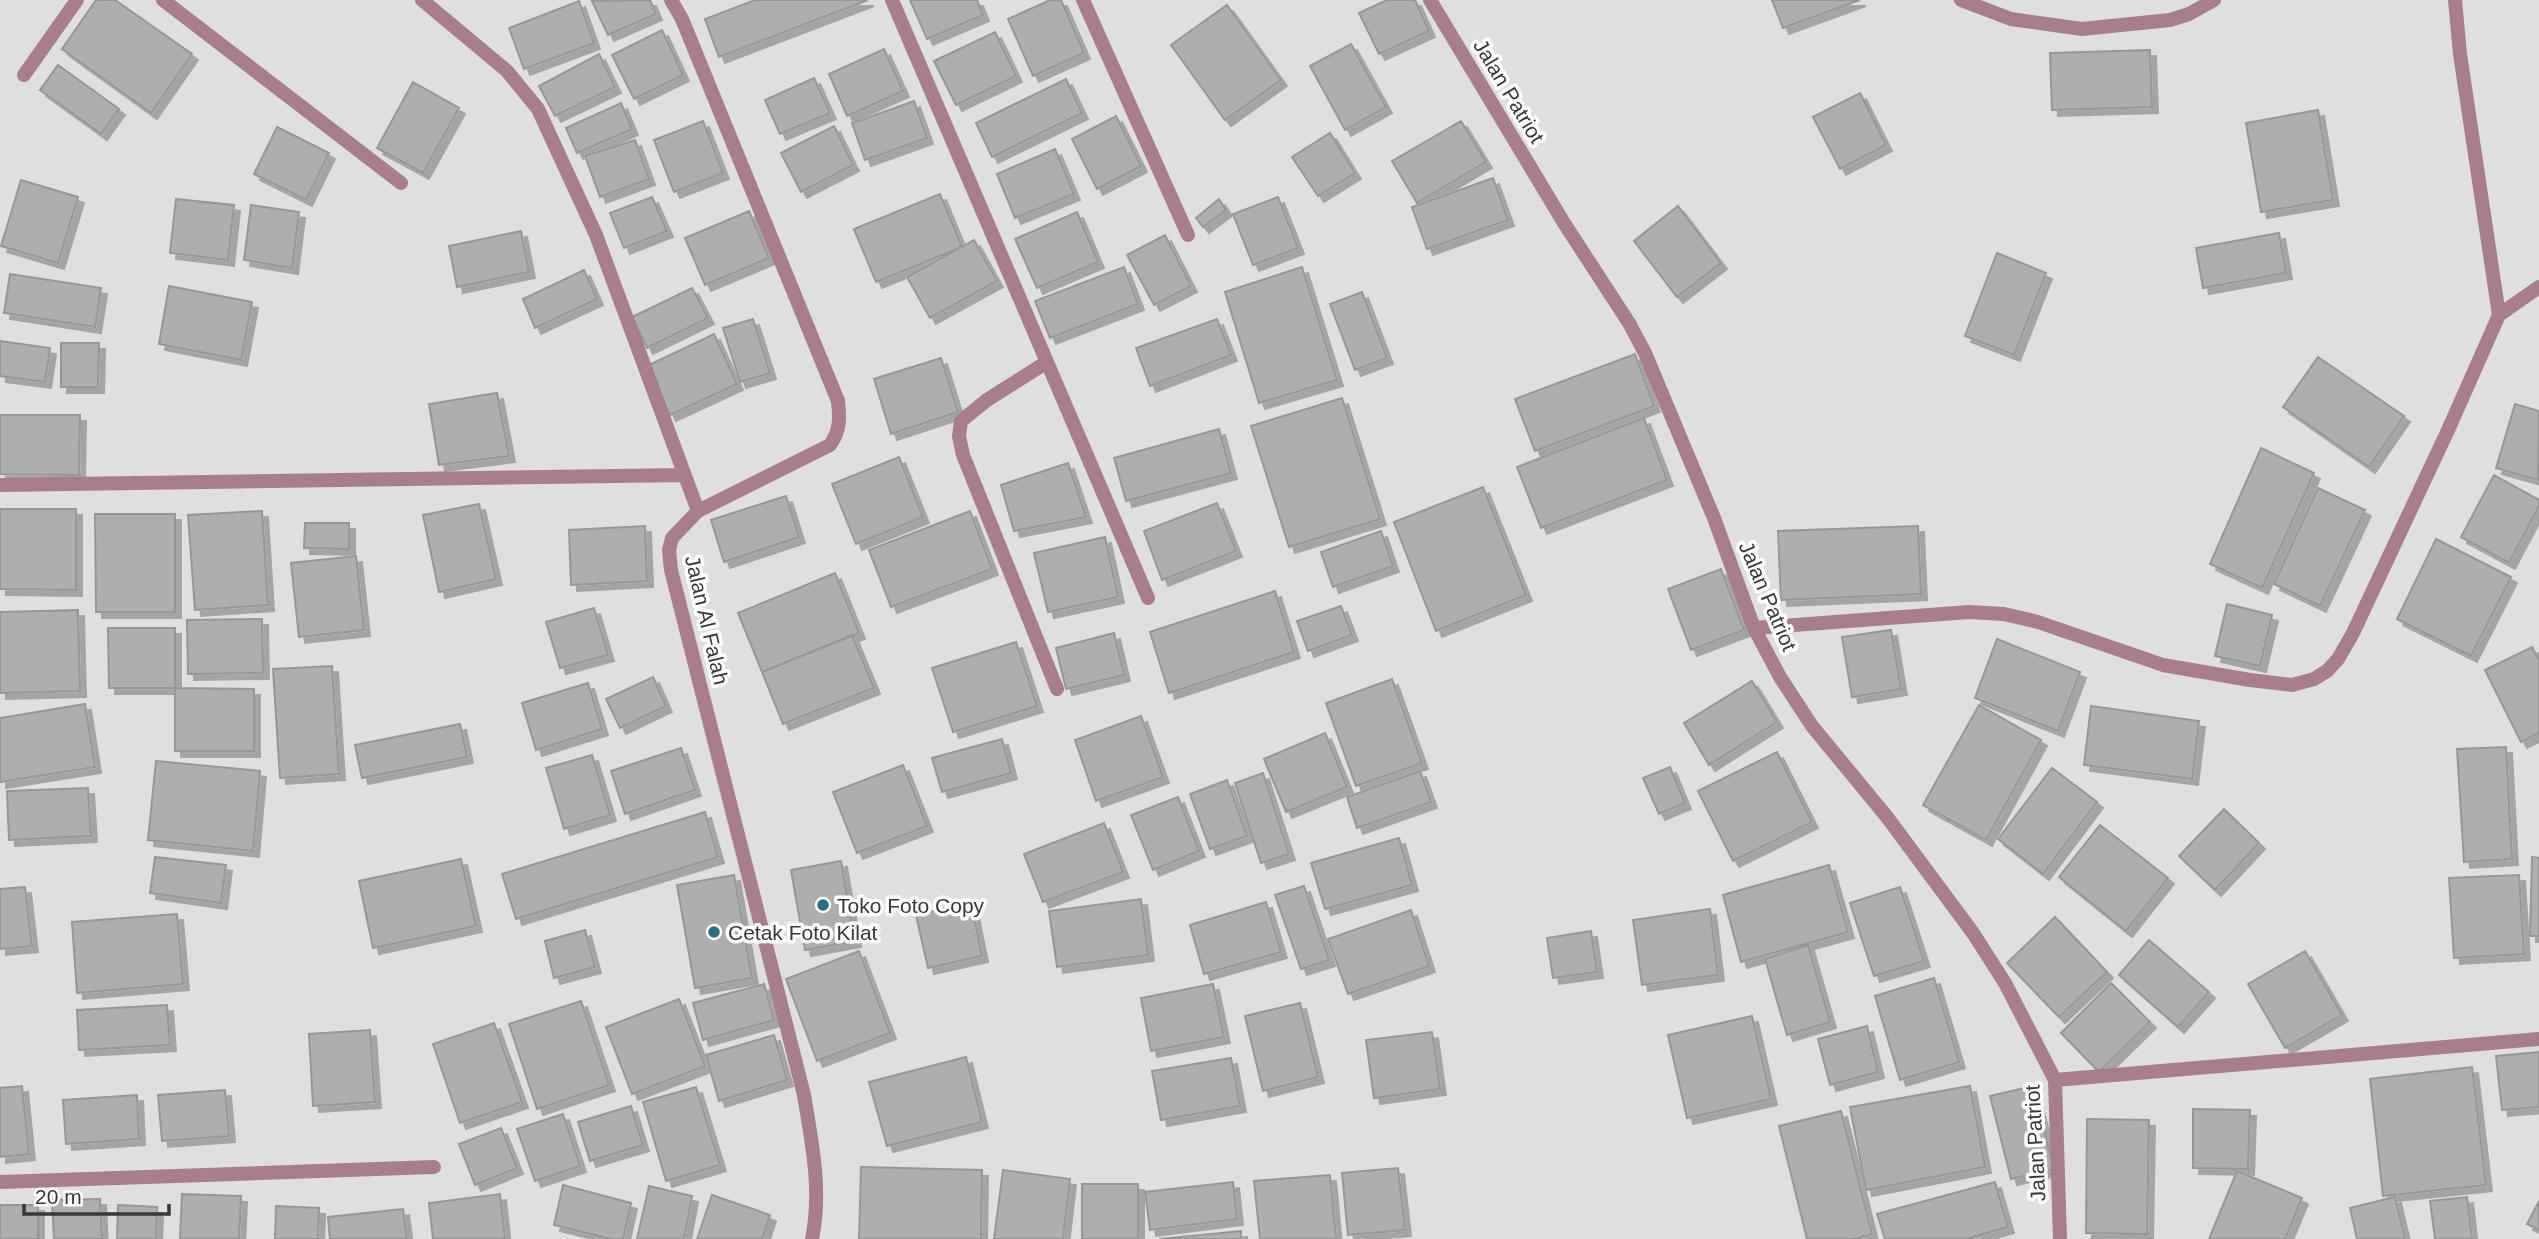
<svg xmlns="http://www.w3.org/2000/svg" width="2539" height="1239" font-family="Arial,sans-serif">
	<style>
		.building { fill: #afadb0; stroke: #989699; stroke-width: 2; filter: url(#shadow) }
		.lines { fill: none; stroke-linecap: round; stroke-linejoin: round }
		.lane { stroke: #a77f8a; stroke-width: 14 }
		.street { stroke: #a77f8a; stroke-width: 14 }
		.poi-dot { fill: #2c6e80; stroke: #fff; stroke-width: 2.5 }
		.labels { text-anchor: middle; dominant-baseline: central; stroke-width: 7; stroke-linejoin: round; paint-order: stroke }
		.street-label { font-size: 21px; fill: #393838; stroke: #fff }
		.poi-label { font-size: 21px; fill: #393838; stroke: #fff; text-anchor: start }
	</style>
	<defs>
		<filter id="shadow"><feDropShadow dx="6" dy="6" stdDeviation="0" flood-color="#0004"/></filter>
	</defs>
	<rect width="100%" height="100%" fill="#e1dee0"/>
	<path class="building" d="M96,0H115L192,54L151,113L62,49Z
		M650,0L656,14L608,35L592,1Z
		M755,0H868L719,57L705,19Z
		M910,0H977L983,15L927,39Z
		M1050,0H1061L1084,53L1033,76L1008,19Z
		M1387,0H1415L1429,31L1379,54L1359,13Z
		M1772,0H1860L1783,28Z
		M579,1L594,43L524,69L509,28Z
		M1227,5L1281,80L1225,120L1171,45Z
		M662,30L683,75L634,99L612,55Z
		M995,32L1016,76L956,105L934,61Z
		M1351,44L1386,107L1345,130L1310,66Z
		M884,49L903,91L847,116L829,74Z
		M2150,50L2152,107L2052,110L2050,53Z
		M599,54L615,87L555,116L539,86Z
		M58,65L119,109L101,134L40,90Z
		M814,78L830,113L780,134L765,100Z
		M1066,79L1082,113L992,157L976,123Z
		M413,82L459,108L423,173L377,148Z
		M1860,93L1886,145L1840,169L1813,117Z
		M914,101L927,138L865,160L852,123Z
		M621,103L632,129L577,153L566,128Z
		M2318,110L2333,200L2261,212L2246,123Z
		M1116,116L1141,166L1097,189L1072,139Z
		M703,121L723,173L674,192L654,140Z
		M1461,121L1486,162L1417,203L1392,161Z
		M834,126L853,165L801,192L781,153Z
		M277,127L329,153L306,200L254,174Z
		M1330,133L1355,173L1318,196L1292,157Z
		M635,140L649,179L600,197L585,156Z
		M1055,149L1074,194L1015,218L997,174Z
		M1493,178L1508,220L1427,249L1412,207Z
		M21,180L78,197L58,263L1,246Z
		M940,194L962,247L876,282L854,229Z
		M652,197L667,231L624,248L610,213Z
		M1278,197L1298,248L1253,265L1233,214Z
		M176,199L234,205L228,260L170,253Z
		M1219,199L1226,210L1203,227L1196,218Z
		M251,205L299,212L292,268L244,260Z
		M1678,206L1721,263L1677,297L1634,241Z
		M749,211L769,258L705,285L685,238Z
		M1077,212L1098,262L1037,288L1015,239Z
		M521,231L529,272L457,287L449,246Z
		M2279,233L2286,273L2203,288L2196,248Z
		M1165,235L1191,286L1154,305L1127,255Z
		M974,240L997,281L930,318L907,277Z
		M1997,253L2046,273L2014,355L1965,336Z
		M1124,267L1138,304L1050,338L1035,301Z
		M1302,267L1337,380L1259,403L1225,292Z
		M584,270L597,299L535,328L523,299Z
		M10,274L101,288L95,327L4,313Z
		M169,286L252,302L241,360L159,344Z
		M692,288L708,318L647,348L632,317Z
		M1362,292L1387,358L1355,370L1330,304Z
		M753,319L770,373L740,382L723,328Z
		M1217,319L1231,355L1150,386L1136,348Z
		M714,334L737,384L670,415L647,366Z
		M0,341L50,348L45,382L0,376Z
		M61,343H99L98,387H61Z
		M1635,354L1654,406L1535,451L1515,399Z
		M2318,357L2404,416L2369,467L2283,407Z
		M941,358L958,412L891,434L874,379Z
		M497,393L509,456L439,465L429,404Z
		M1342,398L1380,519L1289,547L1251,426Z
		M2515,404L2539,411L2538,480L2496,468Z
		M0,415H80L79,475L0,474Z
		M1644,418L1667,480L1541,528L1517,467Z
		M1219,429L1231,473L1126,501L1114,458Z
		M2261,448L2314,473L2262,588L2210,564Z
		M899,457L923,517L856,544L832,484Z
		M1068,463L1086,517L1014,531L1001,485Z
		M2494,475L2539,500V506L2509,563L2461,537Z
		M1483,487L1526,595L1436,631L1394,522Z
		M2318,488L2365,510L2320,606L2274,584Z
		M786,496L799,537L724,562L711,520Z
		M1217,503L1236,551L1162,580L1144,531Z
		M479,504L496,579L439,592L423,515Z
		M0,509H76V590L0,589Z
		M262,511L268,605L195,610L188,515Z
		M970,511L992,569L891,607L869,550Z
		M95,514H175V612H96Z
		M305,523H349V549L304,548Z
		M645,526L647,581L571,585L569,530Z
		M1918,526L1921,594L1781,600L1778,531Z
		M1381,531L1393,566L1333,587L1321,552Z
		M1105,537L1118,597L1048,612L1034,553Z
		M2436,539L2511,577L2471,656L2397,619Z
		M356,556L364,630L299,637L291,563Z
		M1721,569L1744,630L1691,650L1668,589Z
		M835,573L859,633L762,672L738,613Z
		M1275,591L1294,652L1169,693L1150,632Z
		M2227,604L2272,615L2260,666L2215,656Z
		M1341,606L1352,635L1308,651L1297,621Z
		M594,608L608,655L560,668L546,622Z
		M78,610L80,691L0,693V612Z
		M262,619L263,673L188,674L187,620Z
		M108,628H175V688H109Z
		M1891,630L1901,689L1852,697L1842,637Z
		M1114,633L1124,675L1066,689L1056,648Z
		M852,635L874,688L783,724L762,672Z
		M1997,639L2080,672L2058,731L1975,698Z
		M1016,642L1037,706L953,732L932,668Z
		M2532,647L2539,660V733L2521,742L2485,670Z
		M332,666L339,774L280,778L273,669Z
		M653,677L666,706L620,728L606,699Z
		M1392,679L1422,763L1356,786L1326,703Z
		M1752,681L1777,722L1709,765L1684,723Z
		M588,683L602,729L536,750L522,703Z
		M175,688L254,689V751H175Z
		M85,704L95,767L0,782V718Z
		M1979,705L2041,740L1986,840L1923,805Z
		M2091,706L2199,721L2192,779L2084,765Z
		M1141,716L1163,777L1096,801L1075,740Z
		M460,724L467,757L362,778L355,745Z
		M1325,733L1347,787L1286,812L1264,759Z
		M1002,739L1011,773L942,792L932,758Z
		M2506,747L2512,859L2464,862L2457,749Z
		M681,748L695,790L625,814L611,771Z
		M1777,752L1812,822L1733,861L1698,791Z
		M592,755L610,815L564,829L546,768Z
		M156,761L260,771L253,851L148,840Z
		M903,765L927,826L857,853L833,792Z
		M1670,767L1685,803L1659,814L1643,778Z
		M2052,768L2097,802L2043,874L1998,839Z
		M1420,771L1431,802L1357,828L1347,797Z
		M1263,773L1289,854L1261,863L1235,783Z
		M1227,780L1247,836L1210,849L1190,794Z
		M88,788L91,836L9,840L7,791Z
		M1178,797L1199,851L1153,870L1131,815Z
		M2224,809L2259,843L2215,890L2179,856Z
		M705,812L718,857L516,919L502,874Z
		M1104,823L1123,872L1043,902L1024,854Z
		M2100,825L2168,878L2126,931L2059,877Z
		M1399,838L1412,885L1325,909L1311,863Z
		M155,857L226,865L221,903L150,893Z
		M2532,857L2539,858V936H2530Z
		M461,859L476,926L373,948L359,881Z
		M841,861L855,941L805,950L791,870Z
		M1829,865L1848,932L1741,962L1723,895Z
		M734,875L752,978L695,988L677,885Z
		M2519,875L2524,954L2454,958L2449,878Z
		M1304,886L1329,960L1301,969L1275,895Z
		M25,887L32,946L0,949V889Z
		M1900,887L1924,961L1874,976L1850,903Z
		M1141,899L1148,955L1057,967L1049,911Z
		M971,902L982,956L928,968L916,915Z
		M1266,902L1281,952L1204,974L1190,925Z
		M1710,909L1718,975L1642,985L1633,920Z
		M1411,910L1429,966L1348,994L1328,939Z
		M177,914L183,984L77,993L72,922Z
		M2055,917L2107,972L2059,1017L2007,963Z
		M585,930L595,967L554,978L545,941Z
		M1591,931L1597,972L1553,978L1547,938Z
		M2149,940L2209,992L2178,1027L2119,975Z
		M1808,945L1830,1022L1787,1035L1765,959Z
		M859,951L890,1033L817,1061L786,979Z
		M2305,951L2342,1015L2285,1048L2248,984Z
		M1934,978L1959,1062L1900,1080L1875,996Z
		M2111,983L2150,1022L2099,1072L2061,1033Z
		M764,984L774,1020L703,1040L693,1003Z
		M1213,984L1224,1037L1151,1051L1141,998Z
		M679,999L705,1066L632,1094L606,1027Z
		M581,1001L609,1085L537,1109L509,1024Z
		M1300,1003L1318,1077L1263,1091L1245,1016Z
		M167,1005L170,1045L79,1050L77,1010Z
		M1752,1016L1771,1099L1687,1118L1668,1035Z
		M494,1023L522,1102L460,1123L433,1044Z
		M1867,1026L1878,1072L1830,1085L1818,1039Z
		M370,1030L375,1102L313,1106L309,1034Z
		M1432,1032L1440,1089L1374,1098L1366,1040Z
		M774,1035L787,1080L719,1101L706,1055Z
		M2539,1052V1107L2502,1110L2496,1056Z
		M966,1057L982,1122L887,1146L869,1082Z
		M1231,1058L1240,1106L1161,1120L1152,1071Z
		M2472,1067L2486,1185L2383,1196L2370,1079Z
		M22,1086L29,1154L0,1157V1088Z
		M1970,1086L1985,1167L1866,1190L1850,1107Z
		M2033,1086L2054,1169L2011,1179L1990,1096Z
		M696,1087L720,1165L666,1181L643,1102Z
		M225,1090L229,1136L162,1141L158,1095Z
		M137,1095L139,1139L66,1144L63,1100Z
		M631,1106L643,1145L590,1161L578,1122Z
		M2193,1109L2250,1110L2248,1169L2193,1168Z
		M1841,1111L1872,1234L1853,1239H1807L1779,1126Z
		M563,1114L580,1166L535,1181L517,1129Z
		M2087,1119L2149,1120L2147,1234L2086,1233Z
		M501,1128L517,1168L475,1185L459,1144Z
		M861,1167L982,1170L981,1239H859Z
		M1398,1168L1405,1230L1348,1235L1342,1173Z
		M1003,1170L1070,1179L1063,1239H994Z
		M2237,1171L2302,1198L2285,1239H2209Z
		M1330,1175L1336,1239H1260L1254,1181Z
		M1233,1182L1237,1219L1150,1230L1145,1192Z
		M1995,1182L2008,1227L1966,1239H1885L1877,1214Z
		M1082,1184H1138V1239H1082Z
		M563,1185L631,1203L623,1239H611L554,1225Z
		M649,1186L692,1196L684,1239H637Z
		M182,1194L241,1196L239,1239H180Z
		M500,1194L505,1239H433L429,1203Z
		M712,1195L770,1215L762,1239H697Z
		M2395,1197L2405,1239H2357L2350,1208Z
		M2467,1197L2472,1239H2435L2430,1201Z
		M100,1199L102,1239H54L52,1200Z
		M2539,1201V1230L2527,1224Z
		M0,1205H38V1239H0Z
		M118,1205L157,1207L156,1239H117Z
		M276,1206L319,1208L318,1239H275Z
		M403,1209L407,1239H330L328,1217Z
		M1241,1231V1239H1159Z"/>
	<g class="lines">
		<path class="lane" d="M163,0L401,183
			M422,0L507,71L538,109L596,235L698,511
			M24,75L77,0
			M0,485L685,475"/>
		<path class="street" d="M671,0L682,19L838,401C840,419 840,431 830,445L698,511L672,538L669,550L671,570L804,1095C812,1144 822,1190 812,1239
			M892,0L1148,598
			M1083,0L1188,235
			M1430,0L1564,223L1629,323L1645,353L1714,518L1754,628L1780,677L1812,726L1887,817L1973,933L2005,983L2055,1080L2060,1239
			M1961,0L2011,19L2082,29L2170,20L2189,14L2214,0
			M2499,315L2539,287
			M1047,362L987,400L961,421L959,436L963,455L1057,689
			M1754,628L1969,612L2004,614L2038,622L2163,665L2250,680L2292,685L2314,679L2327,671L2338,659L2353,633L2449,428L2499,315L2460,54L2455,0
			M2055,1080L2539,1039
			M0,1182L434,1167"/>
	</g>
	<g class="poi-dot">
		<circle cx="823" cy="905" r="7"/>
		<circle cx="714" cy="932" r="7"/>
	</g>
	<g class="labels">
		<g class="street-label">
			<text transform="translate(1509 91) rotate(59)">Jalan Patriot</text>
			<text transform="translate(1768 596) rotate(67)">Jalan Patriot</text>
			<text transform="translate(707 620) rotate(77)">Jalan Al Falah</text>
			<text transform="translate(2035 1143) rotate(-93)">Jalan Patriot</text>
		</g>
		<g class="poi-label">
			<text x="837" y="905">Toko Foto Copy</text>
			<text x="728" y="932">Cetak Foto Kilat</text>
		</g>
	</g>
	<path d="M24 1204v10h145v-10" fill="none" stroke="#393838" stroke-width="3.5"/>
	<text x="35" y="1204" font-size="21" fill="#393838" stroke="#ffffff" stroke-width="5" paint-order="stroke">20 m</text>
</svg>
